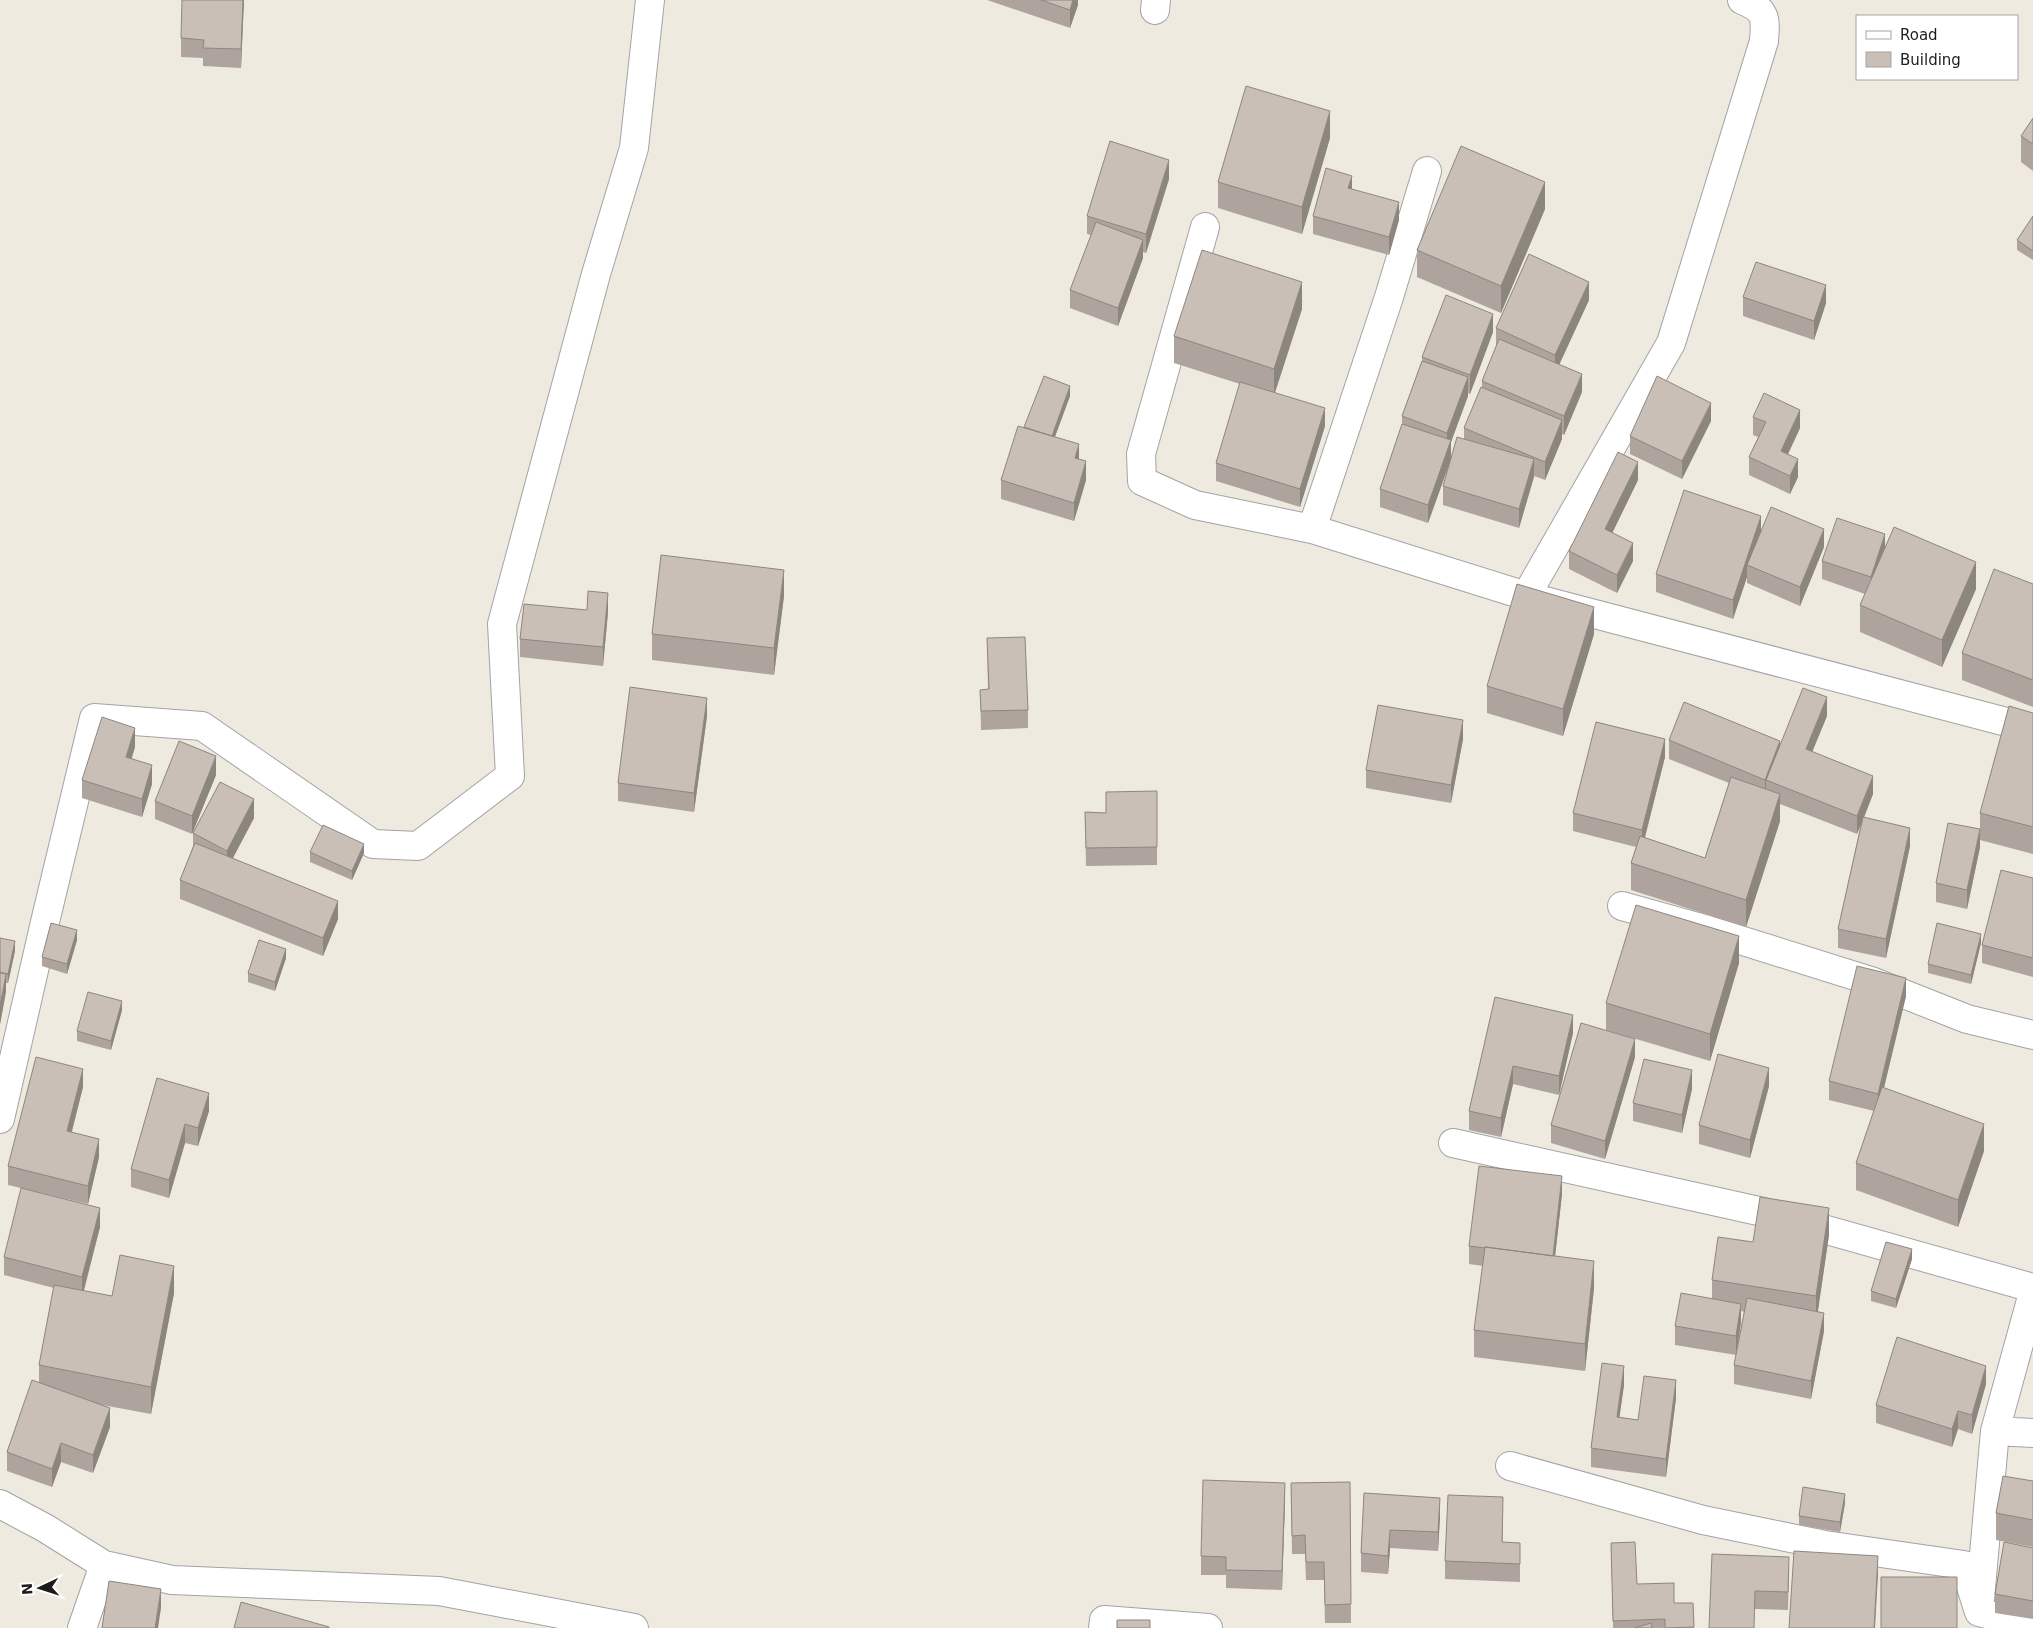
<svg xmlns="http://www.w3.org/2000/svg" width="2033" height="1628" font-family="'DejaVu Sans',sans-serif">
	<style>
		.lines { fill: none; stroke-linecap: round; stroke-linejoin: round }
		.street-casing { stroke: #a3a3a3; stroke-width: 30 }
		.street { stroke: #fff; stroke-width: 28 }
		.wall { fill: #aea49d }
		.shaded-wall { fill: #8d867f }
		.building { fill: #cabfb6; stroke: #8d867f }
	</style>
	<rect width="100%" height="100%" fill="#eeeae0"/>
	<g class="lines">
		<defs>
			<path id="street" d="M1155,10L1156,0
				M1205,227L1141,454L1142,481L1195,505L1312,529L1526,596L2033,729
				M1312,529L1389,297L1427,171
				M1526,596L1671,343L1764,41C1766,17 1766,10 1742,0
				M1622,906L1708,930L1871,981L1967,1019L2033,1035
				M0,1119L45,922L94,718L202,726L373,844L418,846L510,776L502,624L596,274L634,148L650,0
				M1453,1143L1763,1212L2033,1288
				M1995,1431L2033,1433
				M1510,1466L1703,1520L1825,1545L1964,1565L1979,1612L2033,1626
				M0,1504L45,1528L104,1565L172,1580L439,1591L634,1628
				M1980,1599L1995,1431L2033,1293
				M82,1628L104,1565
				M1103,1628L1104,1620L1208,1628"/>
		</defs>
		<use href="#street" class="street-casing"/>
		<use href="#street" class="street"/>
	</g>
	<path class="wall" d="M244,0L241,68L203,66V58L181,57V38Z
		M987,0H1078V5L1070,28Z
		M2033,118V171L2021,162V136Z
		M1330,138L1302,234L1218,208V182Z
		M1169,179L1146,253L1143,252V258L1118,326L1070,308V290L1091,235L1087,234V216Z
		M1352,189L1399,220L1389,255L1313,234V216Z
		M1545,209L1501,313L1417,277V250Z
		M2033,216V260L2017,250V240Z
		M1743,297L1826,303L1814,340L1743,316Z
		M1589,300L1559,364L1582,392L1564,435L1562,434V439L1545,480L1534,476L1519,528L1443,505V486L1464,439V428L1482,387V381L1496,347V328Z
		M1302,309L1275,393L1325,426L1300,507L1216,481V463L1240,384L1174,363V336Z
		M1493,332L1470,394L1468,393V396L1451,442V459L1428,523L1380,507V489L1402,426V416L1422,361V357Z
		M1070,396L1055,437L1079,459L1086,480L1074,521L1001,499V480L1024,427Z
		M1753,417L1800,428L1788,454L1798,477L1790,494L1749,475V457L1758,437L1753,435Z
		M1711,421L1682,479L1630,454V436Z
		M1638,480L1612,533L1633,561L1617,593L1569,569V551Z
		M1761,531L1824,547L1800,606L1747,583V577L1733,619L1656,592V574Z
		M1885,548L1976,589L1942,667L1860,632V605L1865,594L1822,579V561Z
		M2033,584V707L1962,680V653Z
		M784,596L774,675L652,660V634Z
		M608,612L603,666L520,657V639Z
		M1594,634L1563,736L1487,713V686Z
		M987,638L1028,710V728L981,730L980,690L988,689Z
		M2033,713V854L1980,840V813Z
		M707,716L694,812L618,801V783Z
		M1827,716L1812,751L1873,794L1864,818L1910,846L1886,958L1838,948V929L1861,824L1857,834L1780,804V821L1746,927L1631,890V863L1636,847L1573,831V813L1665,757L1645,838L1705,858L1729,783L1669,759V740L1780,745Z
		M1463,739L1451,803L1366,788V770Z
		M135,747L132,758L152,784L142,817L82,798V780Z
		M216,775L192,834L155,819V801Z
		M1157,791V865L1086,866L1085,812L1106,813Z
		M254,818L233,858L338,919L323,956L180,899V880L193,846V833Z
		M1980,847L1967,909L1936,902V883Z
		M310,852L364,853L352,880L310,862Z
		M2033,878V977L1982,963V945Z
		M0,938L15,951L8,983H6V992Z
		M77,940L67,974L42,966V957Z
		M1981,943L1971,984L1928,973V964Z
		M286,958L275,991L248,982V973Z
		M1739,963L1710,1061L1606,1030V1003Z
		M1906,996L1884,1088L1984,1151L1958,1227L1856,1190V1163L1874,1111L1829,1100V1081Z
		M1495,997L1573,1033L1559,1095L1513,1084L1501,1137L1469,1130V1111Z
		M122,1010L111,1050L77,1041V1031Z
		M1635,1057L1605,1159L1551,1143V1125Z
		M157,1078L209,1111L198,1146L185,1143L169,1198L131,1187V1169Z
		M1769,1086L1750,1158L1699,1144V1125Z
		M83,1087L72,1132L99,1157L88,1204L8,1185V1166Z
		M1692,1089L1682,1133L1633,1121V1103Z
		M1562,1194L1555,1256L1594,1288L1585,1371L1474,1357V1330L1483,1266L1469,1264V1246Z
		M100,1227L84,1291L112,1296L174,1293L151,1414L97,1404L110,1427L93,1473L61,1462L52,1487L7,1471V1452L39,1383V1365L54,1288L4,1275V1257Z
		M1829,1235L1818,1311L1824,1331L1811,1399L1734,1384V1365L1744,1312L1741,1311V1322L1736,1355L1675,1345V1326L1712,1299V1280L1753,1242Z
		M1912,1259L1896,1308L1871,1301V1291Z
		M1986,1384L1972,1434L1958,1429L1952,1447L1876,1423V1405Z
		M1624,1385L1619,1417L1638,1420L1676,1398L1666,1477L1591,1467V1448Z
		M2033,1481V1547L1996,1540V1513Z
		M1350,1482L1351,1623H1325L1324,1580H1306L1305,1554H1292L1291,1483Z
		M1364,1493L1440,1517L1438,1551L1390,1548L1388,1574L1361,1572V1553Z
		M1285,1501L1282,1590L1226,1588V1575H1201V1556Z
		M1845,1503L1840,1532L1799,1525V1516Z
		M1503,1516L1502,1542L1520,1561V1582L1445,1579V1561Z
		M1611,1543L1637,1584L1674,1603H1693L1694,1628H1613Z
		M2033,1548V1619L1995,1613V1594Z
		M1712,1554L1789,1575L1788,1610L1755,1609Z"/>
	<path class="shaded-wall" d="M243,0H244L241,68V49Z
		M1073,0H1078V5L1070,28V10Z
		M1330,111V138L1302,234V207Z
		M1169,160V179L1146,253V234Z
		M1352,176V194L1348,188Z
		M1545,182V209L1501,313V286Z
		M1399,202V220L1389,255V237Z
		M1143,240V258L1118,326V308Z
		M1302,282V309L1274,395V369Z
		M1589,282V300L1555,374V355Z
		M1826,285V303L1814,340V321Z
		M1493,314V332L1470,394V375Z
		M1582,374V392L1564,435V416Z
		M1468,377V396L1451,442V459L1428,523V505L1447,450V433Z
		M1070,386V396L1051,447V438Z
		M1711,403V421L1682,479V461Z
		M1325,408V426L1300,507V489Z
		M1800,410V428L1781,469V451Z
		M1562,420V439L1545,480V462Z
		M1079,444V463L1075,458Z
		M1534,459V477L1519,528V509Z
		M1798,459V477L1790,494V476Z
		M1086,461V480L1074,521V503Z
		M1638,462V480L1605,548V529Z
		M1761,516V534L1747,565V577L1733,619V600Z
		M1824,529V547L1800,606V587Z
		M1885,534V553L1871,596V577Z
		M1633,543V561L1617,593V575Z
		M1976,562V589L1942,667V640Z
		M784,570V596L774,675V648Z
		M608,593V612L603,666V647Z
		M1594,607V634L1563,736V709Z
		M1827,697V716L1806,767V749Z
		M707,698V716L694,812V793Z
		M1463,720V739L1451,803V785Z
		M135,728V747L126,775V757Z
		M1665,739V757L1642,848V830Z
		M1780,741V760L1766,780V794L1765,798V780Z
		M216,756V775L192,834V816Z
		M152,765V784L142,817V799Z
		M1873,776V794L1857,834V816Z
		M1780,794V821L1746,927V900Z
		M254,799V818L227,869V851Z
		M1910,828V846L1886,958V939Z
		M1980,829V847L1967,909V890Z
		M364,844V853L352,880V871Z
		M338,901V919L323,956V938Z
		M77,930V940L67,974V964Z
		M1981,934V943L1971,984V975Z
		M1739,936V963L1710,1061V1034Z
		M15,941V951L8,983V974Z
		M286,949V958L275,991V982Z
		M6,974V992L0,1025V1006Z
		M1906,978V996L1878,1112V1094Z
		M122,1001V1010L111,1050V1041Z
		M1573,1015V1033L1559,1095V1076Z
		M1635,1039V1057L1605,1159V1141Z
		M1513,1066V1084L1501,1137V1118Z
		M1769,1068V1086L1750,1158V1140Z
		M83,1069V1087L67,1149V1131Z
		M1692,1070V1089L1682,1133V1115Z
		M209,1093V1111L198,1146V1128Z
		M185,1124V1143L169,1198V1180Z
		M1984,1124V1151L1958,1227V1200Z
		M99,1139V1157L88,1204V1186Z
		M1562,1176V1194L1553,1275V1256Z
		M100,1208V1227L82,1296V1277Z
		M1829,1208V1235L1816,1323V1296Z
		M1912,1249V1259L1896,1308V1299Z
		M1594,1261V1288L1585,1371V1344Z
		M174,1266V1293L151,1414V1387Z
		M1741,1304V1322L1736,1355V1336Z
		M1824,1313V1331L1811,1399V1381Z
		M1624,1366V1385L1617,1435V1417Z
		M1986,1366V1384L1972,1434V1415Z
		M1676,1380V1398L1666,1477V1459Z
		M110,1408V1427L93,1473V1455Z
		M1958,1411V1429L1952,1447V1429Z
		M61,1443V1462L52,1487V1469Z
		M1285,1483V1501L1282,1590V1571Z
		M1845,1494V1503L1840,1532V1522Z
		M1503,1497V1516L1502,1560V1542Z
		M1440,1498V1517L1438,1551V1532Z
		M1390,1530V1548L1388,1574V1556Z
		M1878,1556V1575L1875,1628H1874Z
		M161,1589V1608L158,1628H155Z"/>
	<path class="building" d="M182,0H243L241,49L203,48L204,40L181,38Z
		M1041,0H1073L1070,10Z
		M1246,86L1330,111L1302,207L1218,182Z
		M2033,118V144L2021,136Z
		M1110,141L1169,160L1146,234L1087,216Z
		M1461,146L1545,182L1501,286L1417,250Z
		M1326,168L1352,176L1348,188L1399,202L1389,237L1313,216Z
		M2033,216V251L2017,240Z
		M1096,222L1143,240L1118,308L1070,290Z
		M1202,250L1302,282L1274,369L1174,336Z
		M1529,254L1589,282L1555,355L1496,328Z
		M1756,262L1826,285L1814,321L1743,297Z
		M1446,295L1493,314L1470,375L1422,357Z
		M1499,339L1582,374L1564,416L1482,381Z
		M1422,361L1468,377L1447,433L1402,416Z
		M1044,376L1070,386L1052,436L1024,427Z
		M1657,376L1711,403L1682,461L1630,436Z
		M1240,382L1325,408L1300,489L1216,463Z
		M1481,387L1562,420L1545,462L1464,428Z
		M1764,393L1800,410L1781,451L1798,459L1790,476L1749,457L1766,422L1753,417Z
		M1402,424L1451,440L1428,505L1380,489Z
		M1018,426L1079,444L1075,458L1086,461L1074,503L1001,480Z
		M1457,437L1534,459L1519,509L1443,486Z
		M1618,452L1638,462L1605,529L1633,543L1617,575L1569,551Z
		M1684,490L1761,516L1733,600L1656,574Z
		M1771,507L1824,529L1800,587L1747,565Z
		M1837,518L1885,534L1871,577L1822,561Z
		M1894,527L1976,562L1942,640L1860,605Z
		M661,555L784,570L774,648L652,634Z
		M1994,569L2033,584V680L1962,653Z
		M1517,584L1594,607L1563,709L1487,686Z
		M588,591L608,593L603,647L520,639L524,604L587,610Z
		M1025,637L1028,710L981,711L980,690L989,689L987,638Z
		M630,687L707,698L694,793L618,783Z
		M1803,688L1827,697L1806,749L1873,776L1857,816L1766,780Z
		M1684,702L1780,741L1765,780L1669,740Z
		M1378,705L1463,720L1451,785L1366,770Z
		M2009,706L2033,713V827L1980,813Z
		M102,717L135,728L126,757L152,765L142,799L82,780Z
		M1596,722L1665,739L1642,830L1573,813Z
		M179,741L216,756L192,816L155,801Z
		M1731,777L1780,794L1746,900L1631,863L1640,836L1705,858Z
		M220,782L254,799L227,851L193,833Z
		M1157,791V847L1086,848L1085,812L1106,813V792Z
		M1863,817L1910,828L1886,939L1838,929Z
		M1948,823L1980,829L1967,890L1936,883Z
		M323,825L364,844L352,871L310,852Z
		M195,843L338,901L323,938L180,880Z
		M2001,870L2033,878V958L1982,945Z
		M1636,905L1739,936L1710,1034L1606,1003Z
		M51,923L77,930L67,964L42,957Z
		M1937,923L1981,934L1971,975L1928,964Z
		M0,938L15,941L8,974L0,972Z
		M259,940L286,949L275,982L248,973Z
		M1857,966L1906,978L1878,1094L1829,1081Z
		M0,973L6,974L0,1006Z
		M88,992L122,1001L111,1041L77,1031Z
		M1495,997L1573,1015L1559,1076L1513,1066L1501,1118L1469,1111Z
		M1581,1023L1635,1039L1605,1141L1551,1125Z
		M1718,1054L1769,1068L1750,1140L1699,1125Z
		M36,1057L83,1069L67,1131L99,1139L88,1186L8,1166Z
		M1644,1059L1692,1070L1682,1115L1633,1103Z
		M157,1078L209,1093L198,1128L185,1124L169,1180L131,1169Z
		M1882,1087L1984,1124L1958,1200L1856,1163Z
		M1479,1166L1562,1176L1553,1256L1485,1247V1248L1469,1246Z
		M21,1188L100,1208L82,1277L4,1257Z
		M1760,1197L1829,1208L1816,1296L1712,1280L1718,1237L1753,1242Z
		M1886,1242L1912,1249L1896,1299L1871,1291Z
		M1485,1247L1594,1261L1585,1344L1474,1330Z
		M120,1255L174,1266L151,1387L39,1365L54,1285L112,1296Z
		M1681,1293L1741,1304L1736,1336L1675,1326Z
		M1747,1298L1824,1313L1811,1381L1734,1365Z
		M1897,1337L1986,1366L1972,1415L1958,1411L1952,1429L1876,1405Z
		M1602,1363L1624,1366L1617,1417L1638,1420L1644,1376L1676,1380L1666,1459L1591,1448Z
		M32,1380L110,1408L93,1455L61,1443L52,1469L7,1452Z
		M2003,1476L2033,1481V1520L1996,1513Z
		M1203,1480L1285,1483L1282,1571L1226,1570V1557L1201,1556Z
		M1350,1482L1351,1604L1325,1605L1324,1562H1306L1305,1535L1292,1536L1291,1483Z
		M1803,1487L1845,1494L1840,1522L1799,1516Z
		M1364,1493L1440,1498L1438,1532L1390,1530L1388,1556L1361,1553Z
		M1448,1495L1503,1497L1502,1542L1520,1543V1564L1445,1561Z
		M1635,1542L1637,1584L1674,1583V1603H1693L1694,1627L1665,1628V1619L1613,1621L1611,1543Z
		M2004,1542L2033,1548V1601L1995,1594Z
		M1794,1551L1878,1556L1874,1628H1789Z
		M1712,1554L1789,1557L1788,1592L1755,1591L1754,1628H1709Z
		M1881,1577H1957V1628H1881Z
		M109,1581L161,1589L155,1628H102Z
		M241,1602L329,1627V1628H234Z
		M1117,1620H1150V1628H1117Z
		M1651,1623L1652,1628H1635Z"/>
	<rect x="1856" y="15" width="162" height="65" fill="#ffffff" stroke="#a4a4a4"/>
	<rect x="1866" y="31" width="25" height="8" fill="#ffffff" stroke="#a4a4a4"/>
	<text x="1900" y="40" font-size="15" fill="#1c1c1c">Road</text>
	<rect x="1866" y="52" width="25" height="15" fill="#cabfb6" stroke="#a4a4a4"/>
	<text x="1900" y="65" font-size="15" fill="#1c1c1c">Building</text>
	<g transform="translate(40 1588) rotate(266)" stroke="#ffffff" stroke-width="4" paint-order="stroke">
	<path d="M0-4L9 19L0 12L-9 19Z" fill="#1c1c1c"/>
	<text y="-8" font-size="14" font-weight="bold" text-anchor="middle" fill="#1c1c1c">N</text>
	</g>
</svg>
